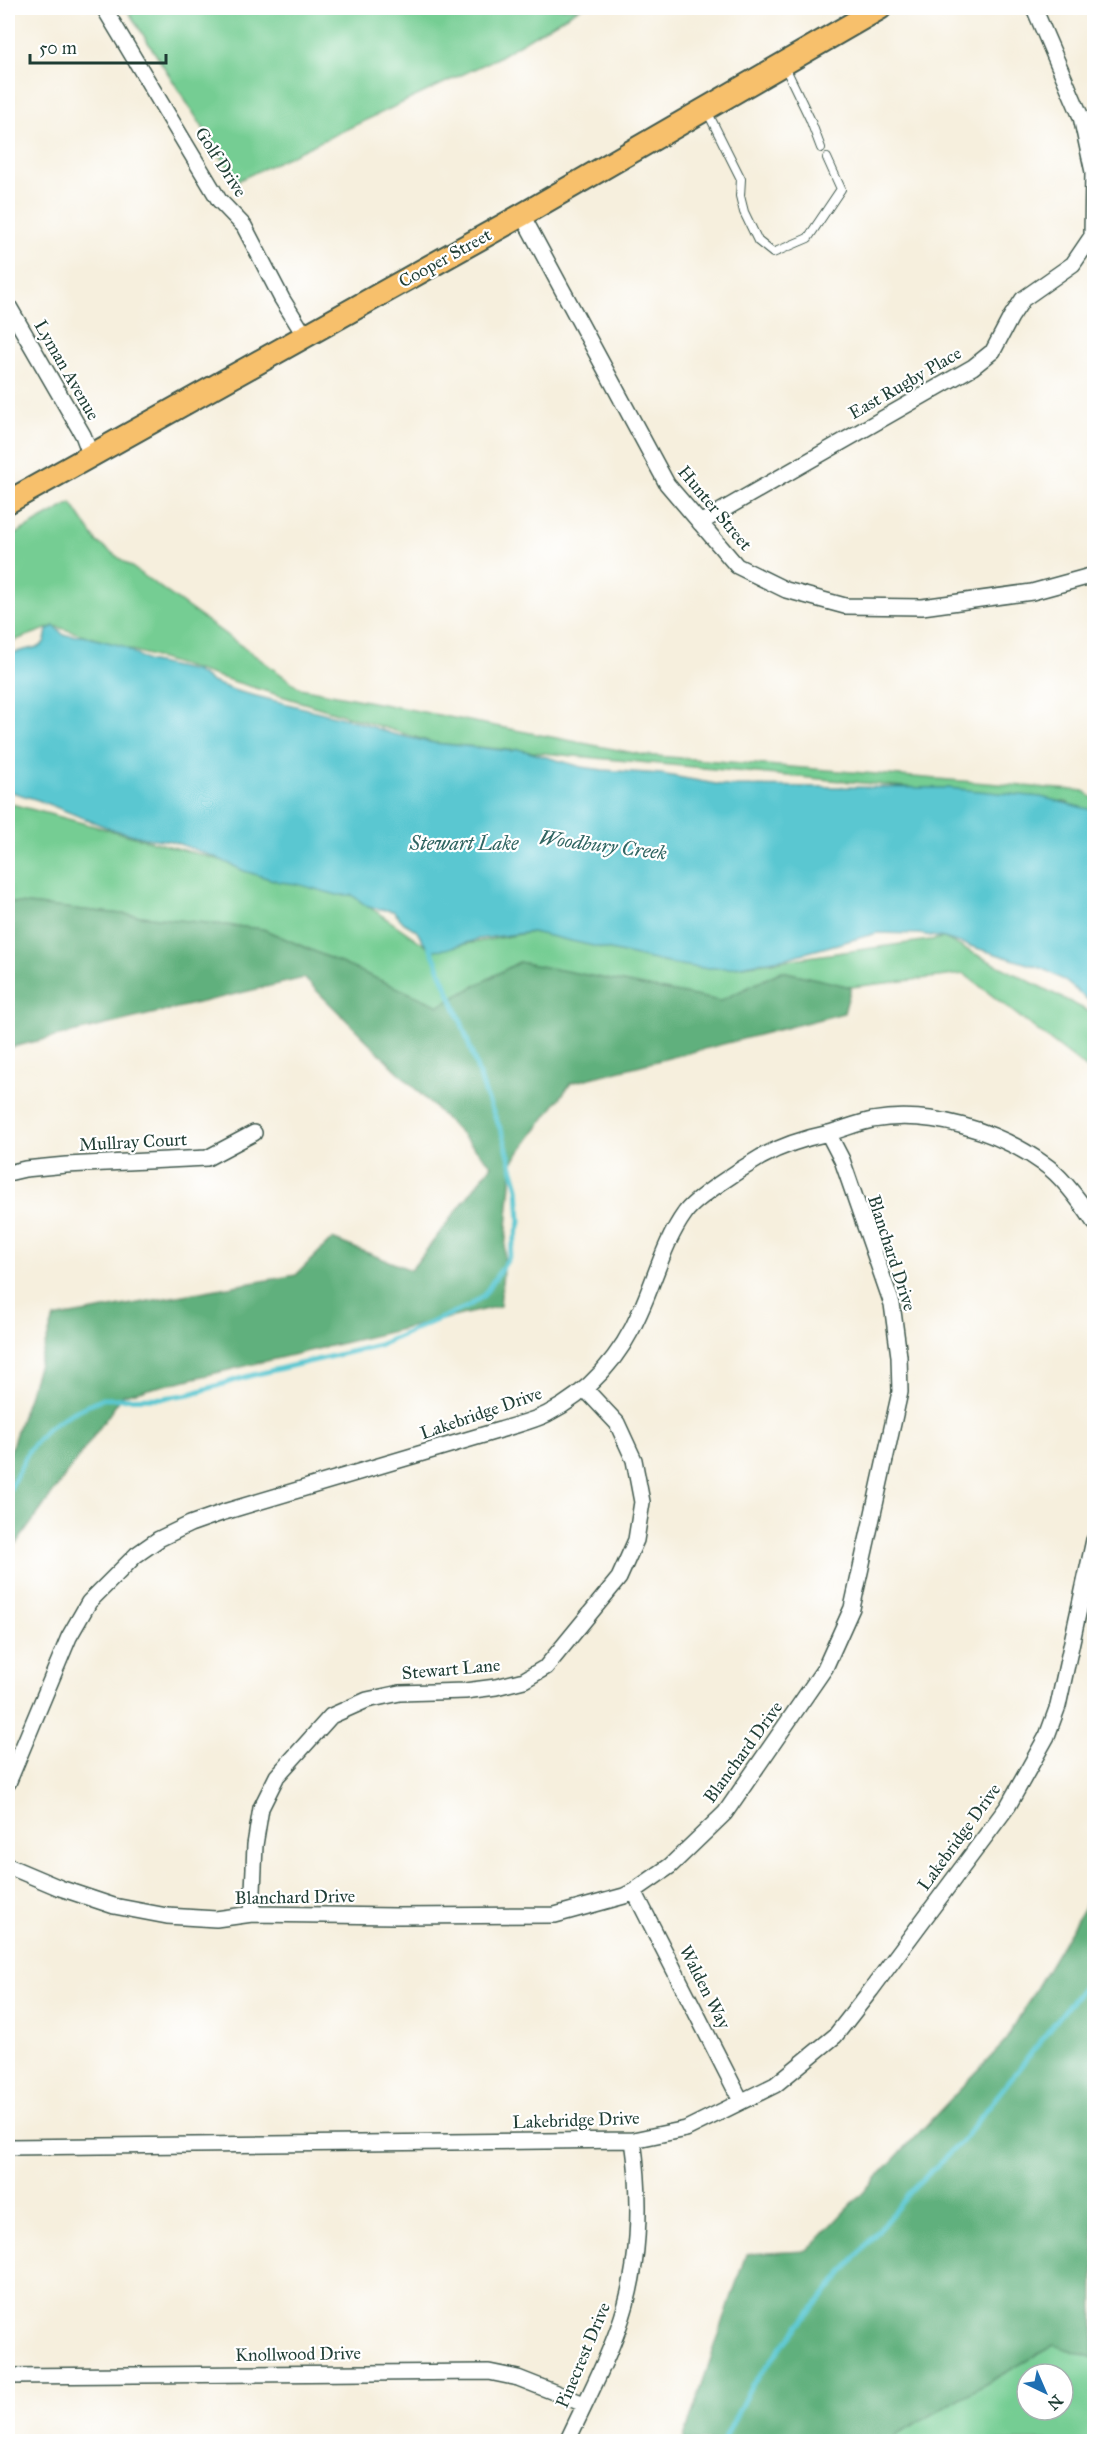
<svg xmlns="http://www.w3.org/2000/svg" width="1102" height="2449" font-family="'IM FELL Great Primer',serif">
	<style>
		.green { fill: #75cd93; stroke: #4a8564; stroke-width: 1.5; fill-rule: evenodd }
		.forest { fill: #60b07d; stroke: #407658; stroke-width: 1.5 }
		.water { fill: #5ac7d1; stroke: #3c8282; stroke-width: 1.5 }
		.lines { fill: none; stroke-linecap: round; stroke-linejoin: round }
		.stream { stroke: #5ac7d1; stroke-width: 5 }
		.lane-casing { stroke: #3f584d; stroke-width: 10 }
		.street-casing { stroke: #3f584d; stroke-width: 18 }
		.primary-casing { stroke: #3f584d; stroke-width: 26 }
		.lane { stroke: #fff; stroke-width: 8 }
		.street { stroke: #fff; stroke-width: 15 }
		.primary { stroke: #f7c06c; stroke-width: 22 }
		.labels { text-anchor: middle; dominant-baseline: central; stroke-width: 4.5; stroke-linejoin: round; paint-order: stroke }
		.street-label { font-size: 18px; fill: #1f3d34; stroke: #fff }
		.water-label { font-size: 20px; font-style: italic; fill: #316663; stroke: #fff }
	</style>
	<rect width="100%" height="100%" fill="#fff"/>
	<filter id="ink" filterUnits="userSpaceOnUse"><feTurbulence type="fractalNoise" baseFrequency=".0167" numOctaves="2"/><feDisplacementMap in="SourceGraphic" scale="12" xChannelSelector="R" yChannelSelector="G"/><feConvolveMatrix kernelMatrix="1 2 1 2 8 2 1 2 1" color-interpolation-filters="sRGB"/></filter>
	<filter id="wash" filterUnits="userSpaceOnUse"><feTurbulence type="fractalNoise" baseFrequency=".008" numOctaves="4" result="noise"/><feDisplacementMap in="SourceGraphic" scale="24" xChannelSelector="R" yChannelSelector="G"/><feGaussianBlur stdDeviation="1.35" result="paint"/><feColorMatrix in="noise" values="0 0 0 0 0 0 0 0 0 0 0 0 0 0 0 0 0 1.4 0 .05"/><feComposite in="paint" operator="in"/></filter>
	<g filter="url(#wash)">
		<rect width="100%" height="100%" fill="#f6efdd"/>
		<path class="green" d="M126,8H580L495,59L237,181Z
			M71,503L97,542L300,688L644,755L1084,791L1094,799V823L1067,802L434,743L54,626L8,643V538Z
			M8,803L352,895L432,950L532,932L728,968L944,938L1094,1014V1074L964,974L851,987L782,971L720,1001L519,962L439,1006L263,929L8,902Z
			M1054,2345L1094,2358V2441L892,2442L897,2434ZM1027,2374H1063V2410H1027Z"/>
		<path class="forest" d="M8,902L263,929L439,1006L519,962L720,1001L782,971L851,987L844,1013L571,1083L513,1161L500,1306L123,1395L17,1543L8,1537V1458L54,1318L296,1275L332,1239L411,1270L492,1165L304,978L8,1048Z
			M1094,1890V2358L1054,2345L897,2434L892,2441H683L746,2254L807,2251L1004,2043Z"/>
		<path class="water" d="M54,626L64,635L83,636L123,646L147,661L195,671L212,682L236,691L355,721L393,734L434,743L511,751L518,749L582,767L603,770L661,774L727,786L948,788L1041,797L1088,809L1094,811V1005L1065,981L1044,969L944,938L919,934L877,933L787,958L728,968H701L667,963L532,932L479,939L446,949L432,950L424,943L416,930L404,923L393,911L368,907L352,895H337L297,884L280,882L244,871L215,857L171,841L145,838L111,829L38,800L8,791V654L41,646L45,641L47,630Z"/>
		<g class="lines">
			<path class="stream" d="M8,1493L29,1450L47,1429L66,1416L101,1399L164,1398L190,1394L249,1376L379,1345L469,1306L484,1295L508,1259L517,1233L520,1222L518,1188L503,1135L487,1098L462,1024L429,944
				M723,2442L751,2386L801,2323L913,2189L961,2142L1094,1973"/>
		</g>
	</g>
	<g filter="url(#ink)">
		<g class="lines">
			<defs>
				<path id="lane" d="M784,65L810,119L821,148
					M707,111L741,179L740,196L744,212L758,241L773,253L808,238L841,189L827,158"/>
				<path id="street" d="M104,8L219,200L244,226L282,299L305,336
					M1034,8L1081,117L1093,172L1092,236H1094
					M522,215L667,484L737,566L786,590L845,606L922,607L1032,592L1094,575
					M8,305L83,435L91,456
					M700,523L973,367L993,351L1011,317L1023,299L1073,264L1092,236
					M8,1173L25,1169L66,1165L207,1158L254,1133
					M8,1783L69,1637L89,1602L136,1555L159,1539L190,1524L224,1512L500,1430C515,1425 533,1421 547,1414C589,1393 622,1355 640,1312C655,1280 664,1242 685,1213C695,1198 744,1167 761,1157C783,1145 805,1138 829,1133C843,1129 858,1123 872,1120C930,1110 997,1130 1044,1164C1062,1176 1082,1204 1094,1222
					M8,1866L60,1888L114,1906L167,1916L216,1919L252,1914L396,1916L555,1915L624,1896L634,1891L670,1866L725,1813L825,1668L852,1608L900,1392L899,1356L892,1304L842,1160L828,1133
					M634,1891L741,2101
					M252,1914L255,1845L261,1808L277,1776L331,1716L367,1700L400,1693L465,1691L496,1687L524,1680L546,1667L619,1578L636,1540L642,1502L634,1460L617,1423L585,1389
					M8,2147L633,2140L686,2129L775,2085L835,2036L871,1990L1008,1806L1047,1736L1058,1706L1094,1540
					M8,2376L489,2372L518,2378L584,2404
					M567,2442C584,2405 604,2368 618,2329C640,2270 642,2202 633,2140"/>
				<path id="primary" d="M8,502L522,215L880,8"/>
			</defs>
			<use href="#lane" class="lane-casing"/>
			<use href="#street" class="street-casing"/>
			<use href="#primary" class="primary-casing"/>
			<use href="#lane" class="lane"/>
			<use href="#street" class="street"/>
			<use href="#primary" class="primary"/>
		</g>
	</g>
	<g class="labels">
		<g class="street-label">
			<text transform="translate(221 162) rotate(57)">Golf Drive</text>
			<text transform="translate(445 258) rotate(-29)">Cooper Street</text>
			<text transform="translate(67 370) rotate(60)">Lyman Avenue</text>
			<text transform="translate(905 383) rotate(-30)">East Rugby Place</text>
			<text transform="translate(715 508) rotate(50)">Hunter Street</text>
			<text transform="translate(133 1142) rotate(-3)">Mullray Court</text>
			<text transform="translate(892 1253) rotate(72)">Blanchard Drive</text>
			<text transform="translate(481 1413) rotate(-19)">Lakebridge Drive</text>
			<text transform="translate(451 1669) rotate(-5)">Stewart Lane</text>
			<text transform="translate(743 1752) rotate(-54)">Blanchard Drive</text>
			<text transform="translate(959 1837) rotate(-54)">Lakebridge Drive</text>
			<text transform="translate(295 1897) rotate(-1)">Blanchard Drive</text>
			<text transform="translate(705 1987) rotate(63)">Walden Way</text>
			<text transform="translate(576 2120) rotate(-2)">Lakebridge Drive</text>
			<text transform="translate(298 2354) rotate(-1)">Knollwood Drive</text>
			<text transform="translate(583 2355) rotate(-67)">Pinecrest Drive</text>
		</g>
		<g class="water-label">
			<text x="464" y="843">Stewart Lake</text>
			<text transform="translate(603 845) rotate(7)">Woodbury Creek</text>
		</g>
	</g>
	<rect width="1102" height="2449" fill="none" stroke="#fff" stroke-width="30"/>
	<g transform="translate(1045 2392) rotate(136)"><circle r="28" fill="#ffffff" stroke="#a5b1ae" stroke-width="1.5"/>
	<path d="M0-4.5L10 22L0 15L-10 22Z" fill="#1f6fb2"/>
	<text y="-9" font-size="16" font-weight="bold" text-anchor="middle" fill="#1f3d34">N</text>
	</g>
	<path d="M30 54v9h136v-9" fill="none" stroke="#1f3d34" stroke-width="3"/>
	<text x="39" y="54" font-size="18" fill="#1f3d34" stroke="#ffffff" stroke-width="4.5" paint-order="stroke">50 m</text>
</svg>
